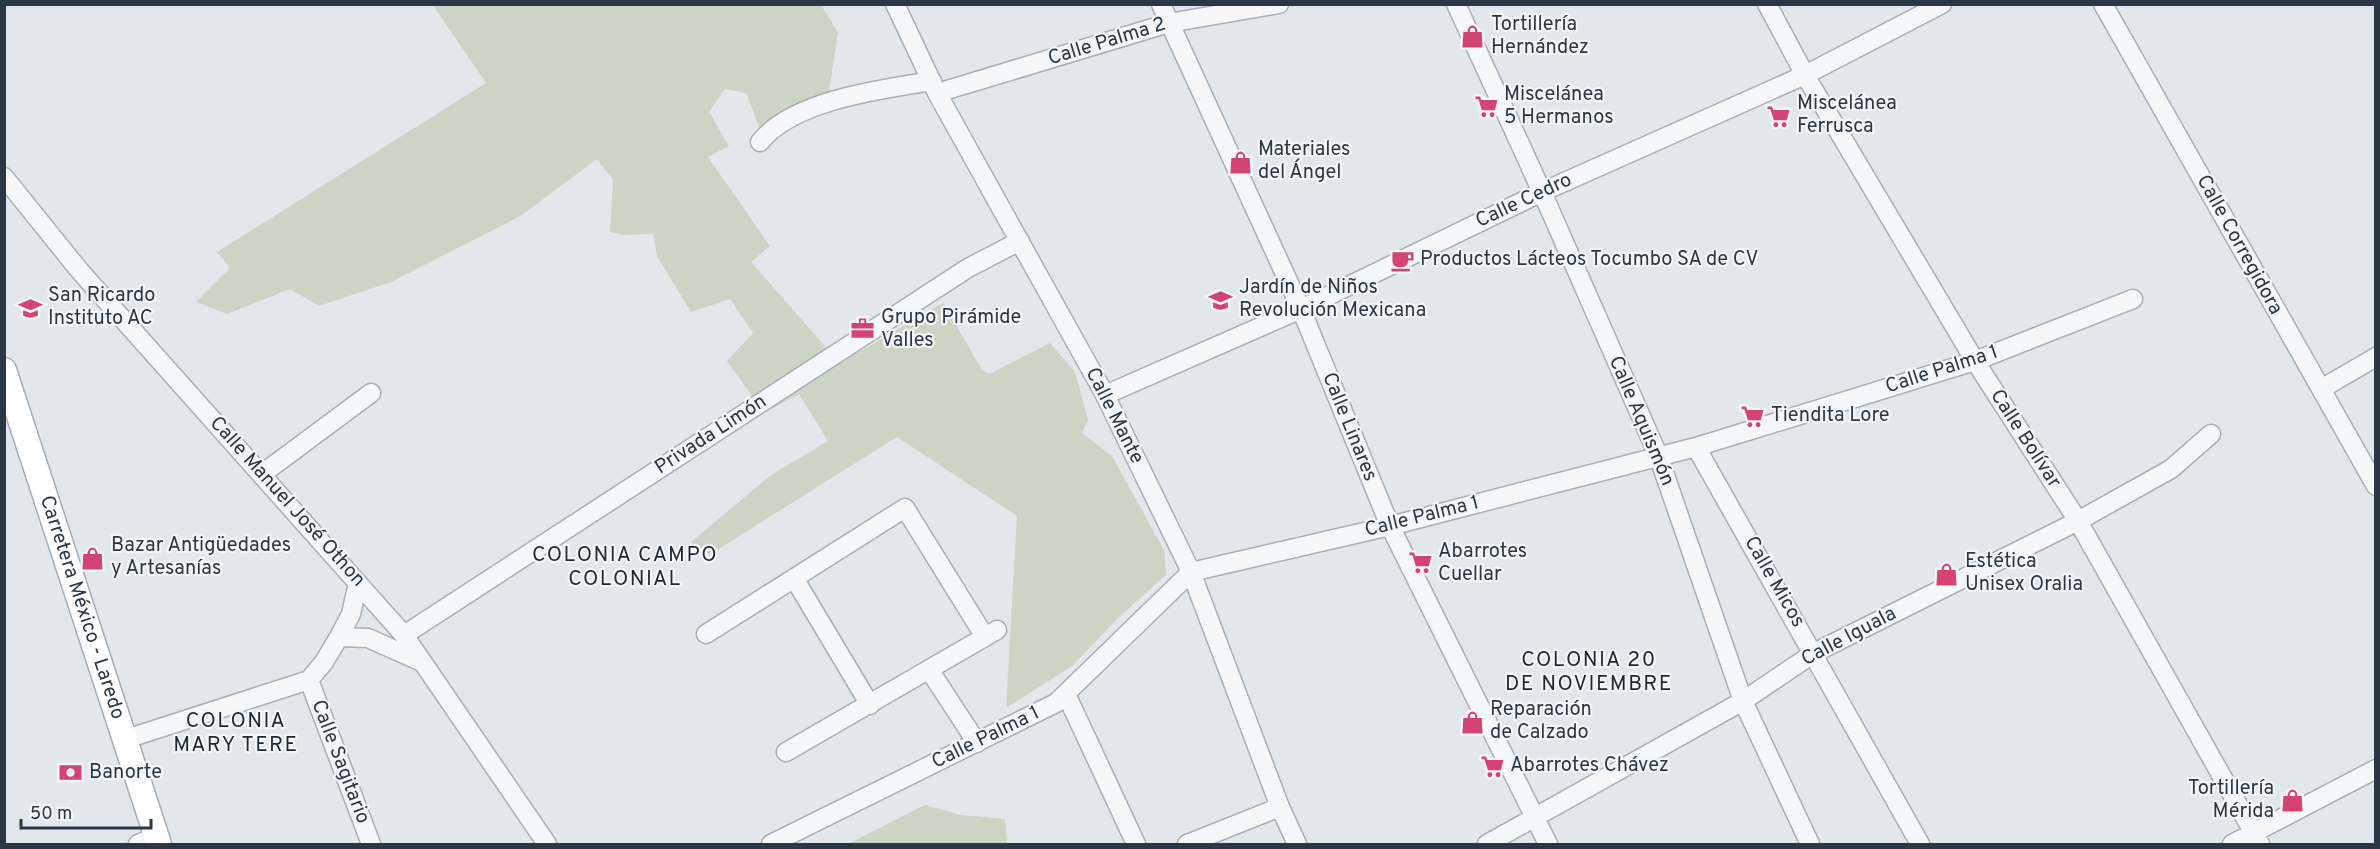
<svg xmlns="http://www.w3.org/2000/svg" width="2380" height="849" font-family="Overpass,sans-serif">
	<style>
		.green { fill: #cbd5c3 }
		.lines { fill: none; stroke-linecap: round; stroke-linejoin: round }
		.minor-casing { stroke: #a7afb6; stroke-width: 21 }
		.major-casing { stroke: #a1aeb7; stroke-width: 27 }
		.minor { stroke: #f5f7f9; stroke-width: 18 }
		.major { stroke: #fff; stroke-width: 24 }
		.labels { text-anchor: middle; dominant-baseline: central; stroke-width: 4.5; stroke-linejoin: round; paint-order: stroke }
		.poi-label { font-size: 20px; fill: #293844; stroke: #f2f6f8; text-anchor: start }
		.street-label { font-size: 20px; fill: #293844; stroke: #f2f6f8 }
		.neighbourhood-label { font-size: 21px; letter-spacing: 1.5px; fill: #1b2934; stroke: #f2f6f8 }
	</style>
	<rect width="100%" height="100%" fill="#e2e7eb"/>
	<path class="green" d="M433,5H821L838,32L828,98L760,129L746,93L725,89L709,112L729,146L708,157L770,246L751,262L832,354L842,362L943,303L982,370L989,374L1050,343L1075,372L1088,420L1082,433L1112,456L1164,550L1166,575L1120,616L1072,666L1006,708L1017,516L897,437L709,555L691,542L771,475L828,441L799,394L764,413L727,361L753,333L730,299L691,312L657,256L653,234L624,235L610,232L613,180L597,159L522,215L391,282L319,306L290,289L227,314L196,302L230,268L217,252L486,83Z
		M925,805L961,815L1005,819L1007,844H848Z"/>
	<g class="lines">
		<defs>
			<path id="minor" d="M895,4L937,93L1105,395L1191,572L1280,807L1297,844
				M1161,4L1301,309L1390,526L1548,844
				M1456,4L1542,192L1658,455L1743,701L1810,844
				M1767,4L1805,75L1975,361L2078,521L2260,844
				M2103,4L2376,486
				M937,93L1169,23L1279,4
				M760,142C793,100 882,89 932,81
				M4,177L79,270L404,635L547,844
				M2321,389L2376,357
				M1105,395L1301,309L1542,192L1805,75L1942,4
				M1696,447L1920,844
				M262,474L371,393
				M794,578L870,705
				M706,634L905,508L985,637
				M404,635L968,268L1020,241
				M339,637L351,614L358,583
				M930,671L977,743
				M309,680L371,844
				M1066,694L1136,844
				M126,739L309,680L324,662L339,637L368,638L422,662
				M786,752L997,630
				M138,844L156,837
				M771,844L1056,703L1191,572L1390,526L1696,447L1975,361L2133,299
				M1187,844L1280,807
				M1487,844L1743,701L1814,653L2078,521L2171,469L2211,434
				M2232,844L2376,769"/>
			<g id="major">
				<path id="s1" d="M4,370L159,844"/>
			</g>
		</defs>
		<use href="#minor" class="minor-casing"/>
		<use href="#major" class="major-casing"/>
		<use href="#minor" class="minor"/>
		<use href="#major" class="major"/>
	</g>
	<defs>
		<symbol id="shop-bare" viewBox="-9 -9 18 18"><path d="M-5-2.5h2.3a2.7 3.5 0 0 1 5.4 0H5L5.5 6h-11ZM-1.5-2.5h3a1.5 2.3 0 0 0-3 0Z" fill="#d34474" stroke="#f2f6f8" stroke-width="2.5" paint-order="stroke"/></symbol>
		<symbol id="supermarket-bare" viewBox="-9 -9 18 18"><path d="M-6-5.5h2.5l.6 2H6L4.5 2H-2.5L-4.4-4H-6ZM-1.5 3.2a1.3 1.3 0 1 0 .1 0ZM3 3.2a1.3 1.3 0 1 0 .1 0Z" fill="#d34474" stroke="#f2f6f8" stroke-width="2.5" paint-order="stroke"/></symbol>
		<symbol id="cafe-bare" viewBox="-9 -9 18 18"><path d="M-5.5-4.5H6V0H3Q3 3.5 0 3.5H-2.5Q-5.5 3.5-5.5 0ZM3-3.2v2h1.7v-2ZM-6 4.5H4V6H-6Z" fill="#d34474" stroke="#f2f6f8" stroke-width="2.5" paint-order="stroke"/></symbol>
		<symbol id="school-bare" viewBox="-9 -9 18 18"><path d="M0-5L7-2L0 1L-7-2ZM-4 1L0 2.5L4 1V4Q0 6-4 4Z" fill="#d34474" stroke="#f2f6f8" stroke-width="2.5" paint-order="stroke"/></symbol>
		<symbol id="office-bare" viewBox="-9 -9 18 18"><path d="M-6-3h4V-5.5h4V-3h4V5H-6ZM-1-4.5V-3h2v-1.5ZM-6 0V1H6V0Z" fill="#d34474" stroke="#f2f6f8" stroke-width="2.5" paint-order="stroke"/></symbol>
		<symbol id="bank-bare" viewBox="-9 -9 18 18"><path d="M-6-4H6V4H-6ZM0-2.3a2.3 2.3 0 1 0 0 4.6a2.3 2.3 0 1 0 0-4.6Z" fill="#d34474" stroke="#f2f6f8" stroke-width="2.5" paint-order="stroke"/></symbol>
	</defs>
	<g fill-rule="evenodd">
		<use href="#shop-bare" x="1456" y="20" width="33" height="33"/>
		<use href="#supermarket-bare" x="1470" y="90" width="33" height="33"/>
		<use href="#supermarket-bare" x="1762" y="100" width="33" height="33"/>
		<use href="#shop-bare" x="1224" y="146" width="33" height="33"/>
		<use href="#cafe-bare" x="1386" y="244" width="33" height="33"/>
		<use href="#school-bare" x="1204" y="284" width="33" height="33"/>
		<use href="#school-bare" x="14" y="292" width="33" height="33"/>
		<use href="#office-bare" x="846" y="312" width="33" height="33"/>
		<use href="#supermarket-bare" x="1736" y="400" width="33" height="33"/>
		<use href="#shop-bare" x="76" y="542" width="33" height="33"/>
		<use href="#supermarket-bare" x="1404" y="546" width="33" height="33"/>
		<use href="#shop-bare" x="1930" y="558" width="33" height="33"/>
		<use href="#shop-bare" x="1456" y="706" width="33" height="33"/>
		<use href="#supermarket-bare" x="1476" y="750" width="33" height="33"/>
		<use href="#bank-bare" x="54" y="756" width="33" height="33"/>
		<use href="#shop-bare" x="2276" y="784" width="33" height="33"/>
	</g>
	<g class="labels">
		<g class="poi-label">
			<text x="1491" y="25">Tortillería<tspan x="1491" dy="23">Hernández</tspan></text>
			<text x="1504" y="95">Miscelánea<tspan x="1504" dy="23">5 Hermanos</tspan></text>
			<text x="1797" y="104">Miscelánea<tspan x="1797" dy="23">Ferrusca</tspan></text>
			<text x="1258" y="150">Materiales<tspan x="1258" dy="23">del Ángel</tspan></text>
			<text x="1420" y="260">Productos Lácteos Tocumbo SA de CV</text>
			<text x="1239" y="288">Jardín de Niños<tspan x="1239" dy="23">Revolución Mexicana</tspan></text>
			<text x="48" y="296">San Ricardo<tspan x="48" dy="23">Instituto AC</tspan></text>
			<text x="881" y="318">Grupo Pirámide<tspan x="881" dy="23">Valles</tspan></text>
			<text x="1771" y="416">Tiendita Lore</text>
			<text x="111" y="546">Bazar Antigüedades<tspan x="111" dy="23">y Artesanías</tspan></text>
			<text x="1438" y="552">Abarrotes<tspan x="1438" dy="23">Cuellar</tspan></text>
			<text x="1965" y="562">Estética<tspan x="1965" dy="23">Unisex Oralia</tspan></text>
			<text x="1490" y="710">Reparación<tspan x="1490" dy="23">de Calzado</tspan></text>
			<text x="1510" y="766">Abarrotes Chávez</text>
			<text x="89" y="773">Banorte</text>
			<text x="2274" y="789" text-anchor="end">Tortillería<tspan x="2274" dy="23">Mérida</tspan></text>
		</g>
		<g class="street-label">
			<text transform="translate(1107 42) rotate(-17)">Calle Palma 2</text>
			<text transform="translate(1524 201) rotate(-25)">Calle Cedro</text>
			<text transform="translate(2239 245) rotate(61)">Calle Corregidora</text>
			<text transform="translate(1942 370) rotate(-18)">Calle Palma 1</text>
			<text transform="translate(1114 416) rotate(63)">Calle Mante</text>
			<text transform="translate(1641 421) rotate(67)">Calle Aquismón</text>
			<text transform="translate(1349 427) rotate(68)">Calle Linares</text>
			<text transform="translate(711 435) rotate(-33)">Privada Limón</text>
			<text transform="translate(2025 439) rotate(57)">Calle Bolívar</text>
			<text transform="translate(287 502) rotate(48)">Calle Manuel José Othon</text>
			<text transform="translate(1422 517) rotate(-14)">Calle Palma 1</text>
			<text transform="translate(1774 582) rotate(60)">Calle Micos</text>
			<text stroke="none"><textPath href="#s1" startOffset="250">Carretera México - Laredo</textPath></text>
			<text transform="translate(1849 637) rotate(-28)">Calle Iguala</text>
			<text transform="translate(986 738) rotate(-26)">Calle Palma 1</text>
			<text transform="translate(340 762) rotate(69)">Calle Sagitario</text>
		</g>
		<g class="neighbourhood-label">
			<text x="625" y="555">COLONIA CAMPO<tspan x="625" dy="24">COLONIAL</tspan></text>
			<text x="1589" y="660">COLONIA 20<tspan x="1589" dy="24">DE NOVIEMBRE</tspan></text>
			<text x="236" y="721">COLONIA<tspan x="236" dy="24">MARY TERE</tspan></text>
		</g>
	</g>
	<rect width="2380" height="849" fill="none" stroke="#293844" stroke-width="12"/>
	<path d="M21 819v9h130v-9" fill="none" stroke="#293844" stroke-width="3"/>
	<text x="30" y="819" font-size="18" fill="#293844" stroke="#f2f6f8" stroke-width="4.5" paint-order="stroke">50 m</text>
</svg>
